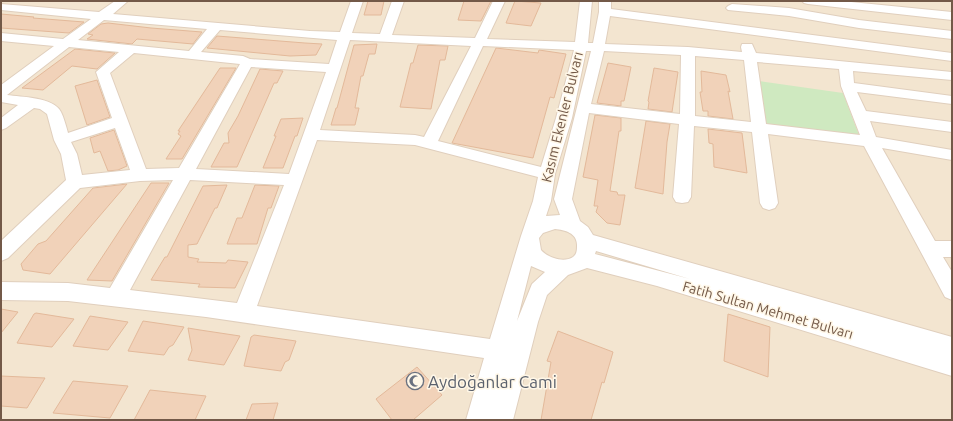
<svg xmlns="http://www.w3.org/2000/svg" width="953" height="421" font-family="Ubuntu,sans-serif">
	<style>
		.residential { fill: #f3e5d0 }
		.green { fill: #cfe9c0 }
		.building { fill: #f1d2b9; stroke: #e3b99a }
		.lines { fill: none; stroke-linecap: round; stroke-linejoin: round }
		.minor-casing { stroke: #e0cfbd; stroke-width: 2 }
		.minor { fill: #fff; fill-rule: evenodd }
		.labels { text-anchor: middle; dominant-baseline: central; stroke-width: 3; stroke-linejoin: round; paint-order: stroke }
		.street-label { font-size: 14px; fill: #735948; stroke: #fff7e7 }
		.near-worship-label { font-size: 17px; fill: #5b616d; stroke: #fff7e7; text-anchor: start }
	</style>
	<rect width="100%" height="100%" fill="#fcf3e1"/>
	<path class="residential" d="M1,1H952V420H1Z"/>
	<path class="green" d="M759,81L843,93L859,135L763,125Z"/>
	<path class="building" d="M368,1H384L381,15H364Z
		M464,1H491L481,21L458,20Z
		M515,1L541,3L531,26L506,23Z
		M1,14L34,17L33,18L84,22L69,33L1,28Z
		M108,23L151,28L202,32L193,44L137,39L132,44L87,39L93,35L88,34L101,24Z
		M217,36L305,43L322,44L316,55L290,56L207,48Z
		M377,44L375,54H369L363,76H361L355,108H359L355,125H331L336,108H337L354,45Z
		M418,45L448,46L445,60H440L431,109L400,107L411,63H413Z
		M496,48L538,53L539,50L566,54L554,98L550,97L533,158L452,143Z
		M75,49L115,53L97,69L72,66L43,90L22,88Z
		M608,63L631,67L624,101H621V106L597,103Z
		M220,68H236L182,159H166L181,136L178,134L180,131H178Z
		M654,68L678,72L672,112L648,109L649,102L648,101Z
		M260,69L283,71L277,83H274L237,167H211L224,143H229L228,133L238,116Z
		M701,71L726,75L730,92L728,91L733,119L708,116V111H703L700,92H702Z
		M97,80L110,117L87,125L75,86Z
		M595,115L621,118V131H619L610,191L617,192L618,195H625L620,225L607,223L596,212L598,206H594L598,180L583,177Z
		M303,118L297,136H295L283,168H263L276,136H274L281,119Z
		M646,121L670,124L667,142L663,194L635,188Z
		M708,129L742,133L747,173L714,167L713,144L709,143Z
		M114,130L127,166L118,170L108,171L100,151L94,153L90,138Z
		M151,183H169L112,281L87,280Z
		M127,184L50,274L23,270L21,264L38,244L46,241L93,188Z
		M227,185L217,208H215L197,244L188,245V257L199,259L197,262L226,263L228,260L248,262L235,288L198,287L200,284L151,280L165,257H167L203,186Z
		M255,185L279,186L271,208H268L257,244H227L237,218H242Z
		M1,309L18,312L1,333Z
		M36,313L74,319L52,347L17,343L34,314Z
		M728,314L770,327L768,377L724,361Z
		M90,316L128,322L108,350L73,346Z
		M143,321L184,327L173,345L169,347L164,355L128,351Z
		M188,328L200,330L240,336L224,365L188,360L192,350Z
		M558,331L613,352L604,383L602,382L591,420H541L551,362L547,361Z
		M254,335L296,341L289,360L285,362L281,371L244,366L251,337Z
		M417,367L442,395L413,420H392L376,399Z
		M1,376L45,378L27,408L1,406Z
		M73,381L128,386L110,418L53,413Z
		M150,390L206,396L195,420H134Z
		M278,403L273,420H246L252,404Z"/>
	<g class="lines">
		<defs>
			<path id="minor" d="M115,1H128L113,14L310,31L340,32L351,1H363L352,33L380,34L392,1H404L392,35L475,38L493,1H505L487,39L575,42L580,1H592L588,43H593L599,12V1H611V9L952,53V61L610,16L605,44L688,47L742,52L741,47L742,44H752L756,53L952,72V80L853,71L854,83L952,96V104L857,92L866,111L952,122V132L870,121L876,137L952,150V160L882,148L935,241H952V257H943L952,272V300L945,297L864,146L768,134L778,203L775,208L769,210L763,208L760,203L752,132L694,126L691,197L688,202L682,203L676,202L673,197L679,124L589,113L572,199L580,221L588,227L593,235L952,337V376L657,286L587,268L568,275L547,295L538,322L513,420H466L484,358L206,317L68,301L1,300V282L68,283L110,288L173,180L140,181L80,188L8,258L1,261V241L66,180L61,154L54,140L47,114L40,109L34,108L6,128L1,130V118L18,105L1,102V85L54,46L1,41V33L63,39L91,19L1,10V4L99,12ZM104,20L207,29L189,51L78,40ZM220,30L337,40L329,64L250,59L243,56L201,52ZM350,40L471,46L424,137L415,135L320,130ZM483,46L574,50L556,118L541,167L438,141ZM69,47L119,52L96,72L112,118L68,133C66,126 64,118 61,112C54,97 21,97 7,95ZM586,51H591L554,199L560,215L546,216L551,201L555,174L572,118ZM604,51L681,55L680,114L591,104ZM134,53L240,64L179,168L146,169L110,73ZM695,56L744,60L751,122L695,116ZM757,62L839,69L841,86L860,135L766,124ZM251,67L326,72L289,174L196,169ZM115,128L130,170L82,175L77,154L71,142ZM317,140L415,145L538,177L533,201L521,236L490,339L257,306ZM190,180L284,185L237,303L130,290ZM555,229C565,230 577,233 577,245C577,250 577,254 573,257C564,263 548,258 541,250L539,238L543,233ZM596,251L690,279L595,254ZM531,266L545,272L532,284L517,321Z
				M802,1H841L952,12V20L808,4L804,3Z
				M732,4L789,8L859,20L952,31V39L859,28L789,16L728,10L726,8L728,6Z"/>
		</defs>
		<use href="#minor" class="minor-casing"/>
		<use href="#minor" class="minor"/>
	</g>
	<defs>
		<symbol id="mosque-ring" viewBox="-11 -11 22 22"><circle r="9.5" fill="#fff7e7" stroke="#6b7280" stroke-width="1.5"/><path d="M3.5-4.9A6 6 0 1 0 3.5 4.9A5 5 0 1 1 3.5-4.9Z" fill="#6b7280"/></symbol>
	</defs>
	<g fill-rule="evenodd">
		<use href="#mosque-ring" x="405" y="371" width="20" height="20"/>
	</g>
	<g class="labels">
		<g class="street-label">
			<text transform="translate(562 117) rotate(-76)">Kasım Ekenler Bulvarı</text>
			<text transform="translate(768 310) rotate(16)">Fatih Sultan Mehmet Bulvarı</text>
		</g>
		<g class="near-worship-label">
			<text x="428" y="381">Aydoğanlar Cami</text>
		</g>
	</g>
	<rect width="953" height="421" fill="none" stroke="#735948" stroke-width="4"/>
</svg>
